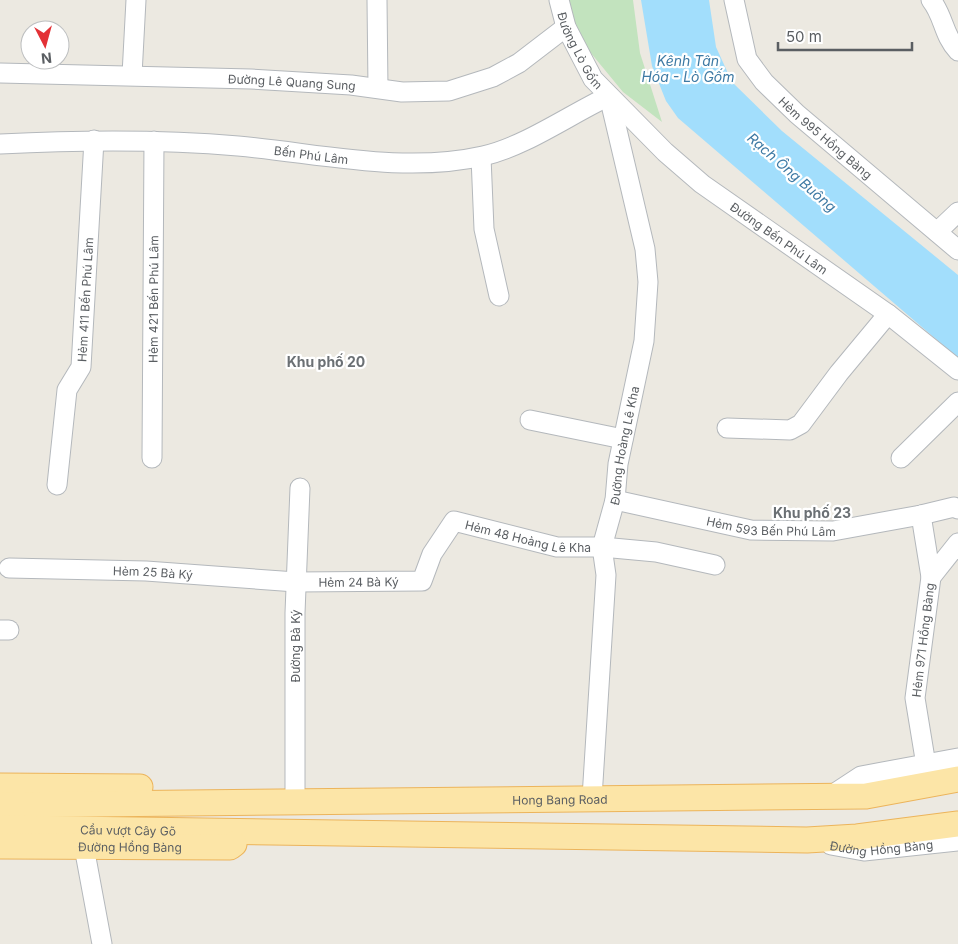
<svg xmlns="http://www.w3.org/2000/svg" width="958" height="944" font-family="Inter,sans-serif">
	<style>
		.green { fill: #c2e3be }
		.water { fill: #a2defc }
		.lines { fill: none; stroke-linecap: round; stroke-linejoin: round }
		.minor-casing { stroke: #b4b8bc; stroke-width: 21 }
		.major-casing { stroke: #ecb45b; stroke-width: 27 }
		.minor { stroke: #fff; stroke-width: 19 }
		.major { stroke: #fce5a7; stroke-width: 25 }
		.labels { text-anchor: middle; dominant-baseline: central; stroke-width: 4.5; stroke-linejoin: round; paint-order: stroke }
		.street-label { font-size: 12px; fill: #5a5e62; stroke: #fff }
		.water-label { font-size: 14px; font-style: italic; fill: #3e7aa4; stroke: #fff }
		.neighbourhood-label { font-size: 14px; font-weight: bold; fill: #6b7074; stroke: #fff }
	</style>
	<rect width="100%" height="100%" fill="#ece9e1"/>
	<path class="green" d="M567,0H633L640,53L662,122L623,92L581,41Z"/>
	<path class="water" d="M641,0H709L716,47L732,82L782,131L958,275V358L678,118L666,101L652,66Z"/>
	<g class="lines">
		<defs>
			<g id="minor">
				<path d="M377,0L378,88"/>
				<path id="s1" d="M559,0L566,27L593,79L665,152L702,184L888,314L958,370"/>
				<path id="s2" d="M734,0L747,59L764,82L797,114L958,250"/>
				<path d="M931,0C944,16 943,35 958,51"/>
				<path id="s3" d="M0,73L251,79L351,85L402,92L449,91L493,77L519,63L566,27"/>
				<path d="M132,75L136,0"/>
				<path id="s4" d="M0,144C79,140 159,139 238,146C318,153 403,174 483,156C524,147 569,115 609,96"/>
				<path d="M481,157L484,229L499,296"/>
				<path d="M937,232L958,212"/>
				<path d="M530,420L623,439"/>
				<path d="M727,428L790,430L801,424L839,373L888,314"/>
				<path id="s5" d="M152,458L154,141"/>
				<path d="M901,458L958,402"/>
				<path id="s6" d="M57,485L67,390L81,367L94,140"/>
				<path id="s7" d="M615,500L751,530L833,531L921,515L954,507L958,509"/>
				<path d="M921,515L931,577L915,698L926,765"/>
				<path id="s8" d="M9,568L146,571L296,582L422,581L432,554L454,521L557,547H602L656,552L715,565"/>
				<path d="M931,577L958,543"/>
				<path d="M0,630H9"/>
				<path d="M829,797L861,776L958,758"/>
				<path id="s9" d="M592,798L606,575L602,547L615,500L618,464L644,341L648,282L645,249L609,96"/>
				<path id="s10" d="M295,802V613L300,488"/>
				<path id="s11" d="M831,845L864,851L958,841"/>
				<path d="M84,847L102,944"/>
			</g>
			<g id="major">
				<path d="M0,786L140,787"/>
				<path id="s12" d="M0,805L866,796L958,779"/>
				<path id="s13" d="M0,828L807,840L857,837L958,824"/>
				<path id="s14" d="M0,846L230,847L234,844"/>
			</g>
		</defs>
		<use href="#minor" class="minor-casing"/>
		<use href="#major" class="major-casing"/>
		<use href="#minor" class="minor"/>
		<use href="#major" class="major"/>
	</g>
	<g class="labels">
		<g class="street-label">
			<text stroke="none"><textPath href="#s1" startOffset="55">Đường Lò Gốm</textPath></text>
			<text stroke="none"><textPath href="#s3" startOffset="292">Đường Lê Quang Sung</textPath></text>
			<text stroke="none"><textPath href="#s2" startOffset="172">Hẻm 995 Hồng Bàng</textPath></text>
			<text stroke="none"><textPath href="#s4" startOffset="312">Bến Phú Lâm</textPath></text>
			<text stroke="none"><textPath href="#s1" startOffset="332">Đường Bến Phú Lâm</textPath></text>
			<text stroke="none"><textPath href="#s5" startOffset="159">Hẻm 421 Bến Phú Lâm</textPath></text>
			<text stroke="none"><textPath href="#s6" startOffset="190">Hẻm 411 Bến Phú Lâm</textPath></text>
			<text stroke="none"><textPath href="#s9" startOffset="356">Đường Hoàng Lê Kha</textPath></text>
			<text stroke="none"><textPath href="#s7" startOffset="159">Hẻm 593 Bến Phú Lâm</textPath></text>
			<text stroke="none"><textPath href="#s8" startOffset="558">Hẻm 48 Hoàng Lê Kha</textPath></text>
			<text stroke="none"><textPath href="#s8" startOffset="144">Hẻm 25 Bà Ký</textPath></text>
			<text stroke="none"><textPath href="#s8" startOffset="350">Hẻm 24 Bà Ký</textPath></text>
			<text transform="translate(923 640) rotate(-83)">Hẻm 971 Hồng Bàng</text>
			<text stroke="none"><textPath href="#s10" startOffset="156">Đường Bà Ký</textPath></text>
			<text stroke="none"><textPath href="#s12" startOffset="560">Hong Bang Road</textPath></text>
			<text stroke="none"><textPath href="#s13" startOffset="128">Cầu vượt Cây Gõ</textPath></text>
			<text stroke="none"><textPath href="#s11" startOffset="51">Đường Hồng Bàng</textPath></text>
			<text stroke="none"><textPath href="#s14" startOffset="130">Đường Hồng Bàng</textPath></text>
		</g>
		<g class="water-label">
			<text x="688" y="60">Kênh Tân<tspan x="688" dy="16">Hóa - Lò Gốm</tspan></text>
			<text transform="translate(792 172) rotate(41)">Rạch Ông Buông</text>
		</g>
		<g class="neighbourhood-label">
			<text x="326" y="361">Khu phố 20</text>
			<text x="812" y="512">Khu phố 23</text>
		</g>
	</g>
	<g transform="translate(45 45) rotate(174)"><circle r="24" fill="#ffffff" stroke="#bdbfc0"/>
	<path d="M0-4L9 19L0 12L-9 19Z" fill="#e33136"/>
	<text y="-8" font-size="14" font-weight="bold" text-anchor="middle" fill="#5a5e62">N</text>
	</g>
	<path d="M778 42v8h134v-8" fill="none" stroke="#5a5e62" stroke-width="2.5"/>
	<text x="786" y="42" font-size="15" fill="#5a5e62" stroke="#ffffff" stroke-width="4" paint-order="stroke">50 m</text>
</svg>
